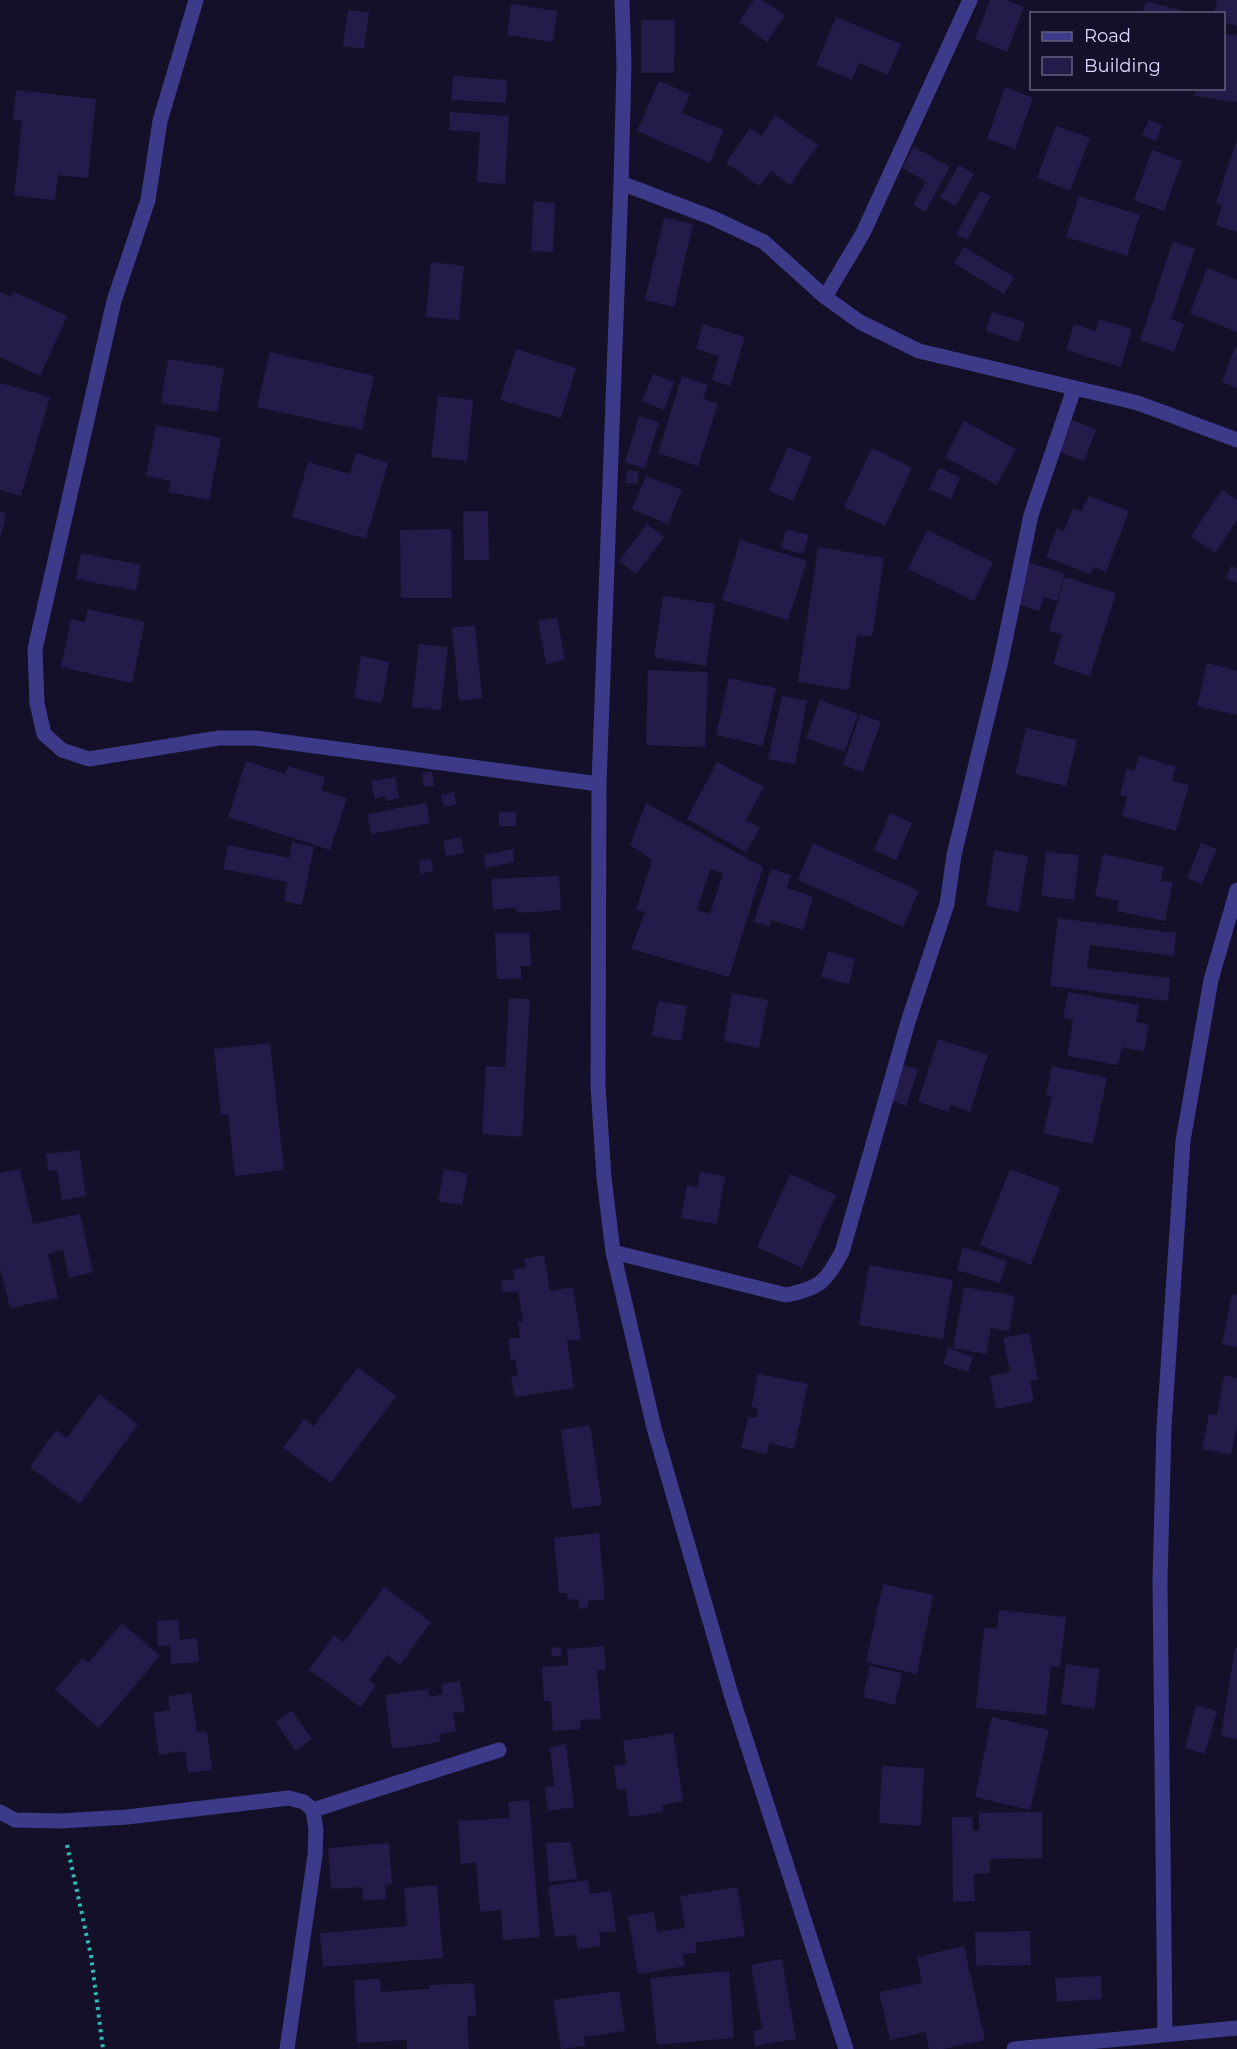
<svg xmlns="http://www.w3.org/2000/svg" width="1237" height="2049" font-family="Montserrat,sans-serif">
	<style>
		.building { fill: #241b4a; fill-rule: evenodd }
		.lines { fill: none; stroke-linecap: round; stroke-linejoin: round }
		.path { stroke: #2ebdb2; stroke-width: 4; stroke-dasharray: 3 4.5; stroke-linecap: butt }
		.minor { stroke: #3c3a89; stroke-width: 15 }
	</style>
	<rect width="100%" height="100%" fill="#141029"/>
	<path class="building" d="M754,0H762L785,15L767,42L739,22Z
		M990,0H1006L1024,7L1007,52L975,39Z
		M1217,0H1237V26L1224,23V14H1214Z
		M1146,1L1191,13V14H1142Z
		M511,4L557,11L553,42L507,35Z
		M348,10L369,12L364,49L343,46Z
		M836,17L901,44L888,75L859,63L852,80L816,65Z
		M641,20H675L674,73H641Z
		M1224,34L1237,35V102L1195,96L1196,88H1224Z
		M453,76L507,80L506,103L451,100Z
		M659,81L690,94L682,113L724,130L710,163L637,131Z
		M1005,87L1033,98L1015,149L987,139Z
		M16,90L96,99L88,178L58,175L55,200L14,196L22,121L13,120Z
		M450,112L509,116L505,184L477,182L480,132L449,130Z
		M775,115L818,145L790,185L771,171L760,186L726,163L750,128L761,136Z
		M1149,120L1162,125L1156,141L1142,135Z
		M1056,126L1090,138L1070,191L1037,178Z
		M1237,139V232L1216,225L1222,206L1216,203Z
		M914,147L950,167L925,212L913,205L926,181L902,168Z
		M1152,150L1182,161L1164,211L1134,200Z
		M959,165L974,174L955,206L940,197Z
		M980,191L991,196L967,240L956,234Z
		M1079,196L1140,215L1127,256L1066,237Z
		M534,201L555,203L553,252L531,251Z
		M664,218L693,224L674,307L645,300Z
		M1173,241L1195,249L1171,319L1184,324L1174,352L1140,340Z
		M964,247L1014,277L1004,294L954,263Z
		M431,262L464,266L459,320L426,317Z
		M1207,268L1237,280V332L1190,313Z
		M0,292L11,297L14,292L67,316L40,376L0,357Z
		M992,312L1025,322L1019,342L986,331Z
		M1099,319L1132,329L1121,367L1066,350L1074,324L1096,331Z
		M703,324L745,337L730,386L712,380L719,356L696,349Z
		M1235,347L1237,348V388L1222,382Z
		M516,349L576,368L561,418L500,400Z
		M270,352L374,376L362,430L257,407Z
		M168,359L224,368L217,412L161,403Z
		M653,374L674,382L664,410L642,401Z
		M682,376L708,385L703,399L718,404L698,466L658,453Z
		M0,383L50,397L21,496L0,490Z
		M438,396L473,400L467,461L431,457Z
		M639,416L659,422L645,469L625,462Z
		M1072,420L1096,430L1084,461L1060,452Z
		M964,421L1016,449L997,485L945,457Z
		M156,425L221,438L209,500L168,492L171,481L146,476Z
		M788,447L812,457L793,501L769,491Z
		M872,448L912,468L885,526L844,507Z
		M356,453L388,463L366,539L292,517L308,462L350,474Z
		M939,468L960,477L951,499L929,489Z
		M627,471H638V484L625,483Z
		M646,476L682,490L668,524L632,509Z
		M1222,490L1237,500V520L1215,553L1191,536Z
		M1089,496L1129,511L1106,572L1094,567L1090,574L1046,557L1057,528L1064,531L1073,508L1082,511Z
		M463,511H488L489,560H464Z
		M0,512L6,513L1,536H0Z
		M647,524L664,537L636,574L619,561Z
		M451,529L452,598H401L400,530Z
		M786,529L809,535L803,554L781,548Z
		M927,530L993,562L974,601L908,569Z
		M740,540L807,561L788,620L722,600Z
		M818,547L884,558L872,637L857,635L849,690L798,682Z
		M81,553L141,565L136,591L76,579Z
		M1026,562L1065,573L1057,601L1044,597L1039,611L1013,603Z
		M1231,566L1237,569V583L1226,578Z
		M1065,577L1116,593L1090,676L1053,664L1062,635L1049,631Z
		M663,596L715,604L706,666L654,657Z
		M88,609L145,622L132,683L61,667L71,619L85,622Z
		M557,617L565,660L546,664L538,621Z
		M475,625L482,698L459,701L452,628Z
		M419,644L448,647L441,710L412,707Z
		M361,656L389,662L382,703L354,698Z
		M1207,663L1237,671V715L1197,706Z
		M648,670L708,672L705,747L646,745Z
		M729,678L776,688L763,746L716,735Z
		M782,696L807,701L795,764L768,759Z
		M820,700L858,714L845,752L806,738Z
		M860,714L881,722L863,772L843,765Z
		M1026,728L1077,740L1066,786L1015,774Z
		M1139,756L1176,767L1172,781L1189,785L1176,831L1122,816L1127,797L1120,795L1127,768L1134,771Z
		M246,761L285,774L288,766L325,777L321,790L347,798L330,850L228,817Z
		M717,762L764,787L746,820L760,828L746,852L687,819Z
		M432,771L434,786L424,787L422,773Z
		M395,777L399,798L386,801L385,796L375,799L371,781Z
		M454,792L457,804L444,807L441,795Z
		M426,803L430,823L371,834L367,814Z
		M646,803L763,867L729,977L631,949L645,912L636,910L652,860L630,845ZM710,869L723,873L710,914L697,910Z
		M499,812H516V826H499Z
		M890,813L912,823L896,860L874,850Z
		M461,837L464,853L446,856L443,841Z
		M292,842L314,847L302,905L284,901L287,882L223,869L228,845L289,858Z
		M813,843L919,891L903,927L798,880Z
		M1201,843L1217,849L1202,884L1187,878Z
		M513,849L514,862L486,868L484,855Z
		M994,850L1028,856L1019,912L986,906Z
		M1046,852L1079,855L1074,900L1041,896Z
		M1103,854L1164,867L1161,881L1173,882L1165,921L1117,911L1119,901L1095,896Z
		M431,859L433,871L420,874L419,861Z
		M771,869L791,875L787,888L813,897L803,930L771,920L769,926L754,922Z
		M559,876L561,910L517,913L516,908L493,909L491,879Z
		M1058,918L1176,933L1174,956L1090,945L1087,968L1170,978L1168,1001L1050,986Z
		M495,933H529L531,966H521V979H497Z
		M828,951L855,959L849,984L821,977Z
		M1068,992L1139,1005L1136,1022L1149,1024L1144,1052L1122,1047L1118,1065L1067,1056L1073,1020L1063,1018Z
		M732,993L768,1000L759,1048L724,1041Z
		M509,998L530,999L522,1137L482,1134L486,1066L505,1067Z
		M658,1001L687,1006L681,1041L652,1036Z
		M938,1039L988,1055L970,1112L951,1105L949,1112L918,1102Z
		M270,1043L284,1170L235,1176L228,1114L221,1115L214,1049Z
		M898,1063L918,1070L906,1106L886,1099Z
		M1052,1066L1107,1078L1093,1144L1043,1133L1052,1096L1046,1095Z
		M79,1150L86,1196L62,1200L57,1170L48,1171L46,1154Z
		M20,1169L33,1224L80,1214L93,1272L69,1278L63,1250L48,1254L58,1298L10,1308L0,1268V1173Z
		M444,1169L468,1174L462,1205L438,1201Z
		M1010,1169L1060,1188L1031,1265L980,1245Z
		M700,1172L725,1176L717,1224L681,1218L687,1185L697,1187Z
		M790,1174L836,1195L802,1268L757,1247Z
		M963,1247L1007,1261L1000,1283L957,1270Z
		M544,1255L550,1291L573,1287L581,1339L567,1341L574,1388L515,1397L511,1377L518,1375L515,1359L511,1360L508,1339L520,1337L518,1322L523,1321L518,1291L503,1293L501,1281L515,1279L513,1270L526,1268L524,1259Z
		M869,1265L953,1280L943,1339L859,1325Z
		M964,1287L1015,1296L1009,1331L991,1328L986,1354L953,1348Z
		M1232,1294L1237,1295V1347L1222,1344Z
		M1029,1333L1038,1379L1030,1381L1034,1401L996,1409L990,1376L1010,1372L1003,1338Z
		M948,1348L973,1357L968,1372L943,1364Z
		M358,1367L396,1396L331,1483L283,1448L304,1419L314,1426Z
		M758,1374L808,1384L794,1449L769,1443L767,1454L741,1448L748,1417L756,1418L758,1408L751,1407Z
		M1224,1375L1237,1378V1425L1231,1455L1202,1449L1209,1414L1217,1415Z
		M99,1394L138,1424L80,1504L30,1467L56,1430L67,1438Z
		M590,1425L602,1505L572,1509L561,1430Z
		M599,1533L605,1599L588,1601V1608L579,1609L578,1599L568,1600L567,1593H559L554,1538Z
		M883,1584L933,1595L917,1674L866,1662Z
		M384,1587L431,1622L400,1665L387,1655L369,1680L376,1685L361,1707L309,1670L334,1635L344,1642Z
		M999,1610L1066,1617L1060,1667L1051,1666L1046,1715L976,1708L984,1627L997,1629Z
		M178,1620L180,1640L197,1638L199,1662L171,1664L170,1645L158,1646L157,1621Z
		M122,1623L160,1656L99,1728L55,1690L83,1658L88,1663Z
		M604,1646L606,1670H597L601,1719L580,1720L581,1729L553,1731L551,1701H544L542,1667L568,1665L567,1649Z
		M560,1647L562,1655L552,1657L551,1648Z
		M1235,1648H1237V1739L1221,1736Z
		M1066,1664L1100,1669L1094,1709L1061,1704Z
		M870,1666L902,1673L895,1705L863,1697Z
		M460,1681L465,1712L453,1713L456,1731L439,1734L441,1742L392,1749L385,1695L428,1689L430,1697L443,1694L441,1684Z
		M191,1693L197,1732L207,1731L212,1770L188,1773L185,1751L159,1755L153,1713L170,1710L168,1696Z
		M1196,1705L1217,1711L1205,1754L1185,1748Z
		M292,1711L312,1739L295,1751L276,1722Z
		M992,1717L1049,1730L1030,1810L975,1797Z
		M673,1733L683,1801L662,1805L663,1812L629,1817L626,1789L617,1790L614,1766L626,1764L623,1741Z
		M566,1744L574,1807L548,1811L545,1788L554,1786L550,1747Z
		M882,1766L924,1768L921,1826L879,1823Z
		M529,1800L540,1937L503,1940L501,1910L480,1912L476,1862L461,1864L458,1821L510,1818L508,1802Z
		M1042,1812V1858L990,1859V1873L974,1874L975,1901L953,1902L952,1817H973V1831H979V1813Z
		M571,1842L577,1879L549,1882L546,1843Z
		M389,1843L392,1884L385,1885L386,1899L363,1900L362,1887L331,1889L328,1848Z
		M588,1880L590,1894L611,1891L616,1931L599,1933L601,1946L578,1949L576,1935L555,1937L548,1886Z
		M437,1885L443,1958L323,1967L320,1933L407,1926L404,1888Z
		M737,1887L745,1936L695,1943L697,1953L683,1954L685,1966L638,1974L628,1916L654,1912L657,1932L685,1928L680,1896Z
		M1030,1931L1031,1965L976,1966L975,1932Z
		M964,1946L985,2040L943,2049H929L925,2032L890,2040L879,1992L922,1983L917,1957Z
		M782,1959L796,2039L755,2046L753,2031L762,2029L751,1965Z
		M729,1971L734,2038L657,2045L650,1978Z
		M1101,1976L1102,1999L1057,2002L1055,1978Z
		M380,1979L381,1992L430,1989V1985L474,1983L476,2016H467L469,2049H407V2040L357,2043L354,1980Z
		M619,1991L625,2031L584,2037L585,2046L561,2049L553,2000Z"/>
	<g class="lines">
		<path class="path" d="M67,1845L91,1956L103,2049"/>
		<path class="minor" d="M196,0L160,121L148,200L114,301L35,649L37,703L44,734L62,750L89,759L219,738H255L599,784
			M622,0L624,64L621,183L599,784L598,1086L604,1178L613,1252L654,1428L731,1694L846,2049
			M621,183L713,218L764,242L825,297L860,322L919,351L1138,403L1237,440
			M825,297L863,233L970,0
			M613,1252L786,1295C821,1288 825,1282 842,1252L908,1022L947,904L954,855L1000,665L1031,515L1074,389
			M313,1810L499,1750
			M0,1812L15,1820L61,1821L127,1817L289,1798L304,1802L313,1810L316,1830L315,1855L287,2049
			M1165,2034L1160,1581L1164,1427L1183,1141L1211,980L1237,890
			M1014,2049L1237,2028"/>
	</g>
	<rect x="1030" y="12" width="195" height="78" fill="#141029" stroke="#64607f" stroke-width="1.5"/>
	<rect x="1042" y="32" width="30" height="9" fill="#3c3a89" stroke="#64607f" stroke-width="1.5"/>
	<text x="1084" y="42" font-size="18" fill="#dcd8ff">Road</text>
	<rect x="1042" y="57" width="30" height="18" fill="#241b4a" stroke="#64607f" stroke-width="1.5"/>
	<text x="1084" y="72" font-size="18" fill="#dcd8ff">Building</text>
</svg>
